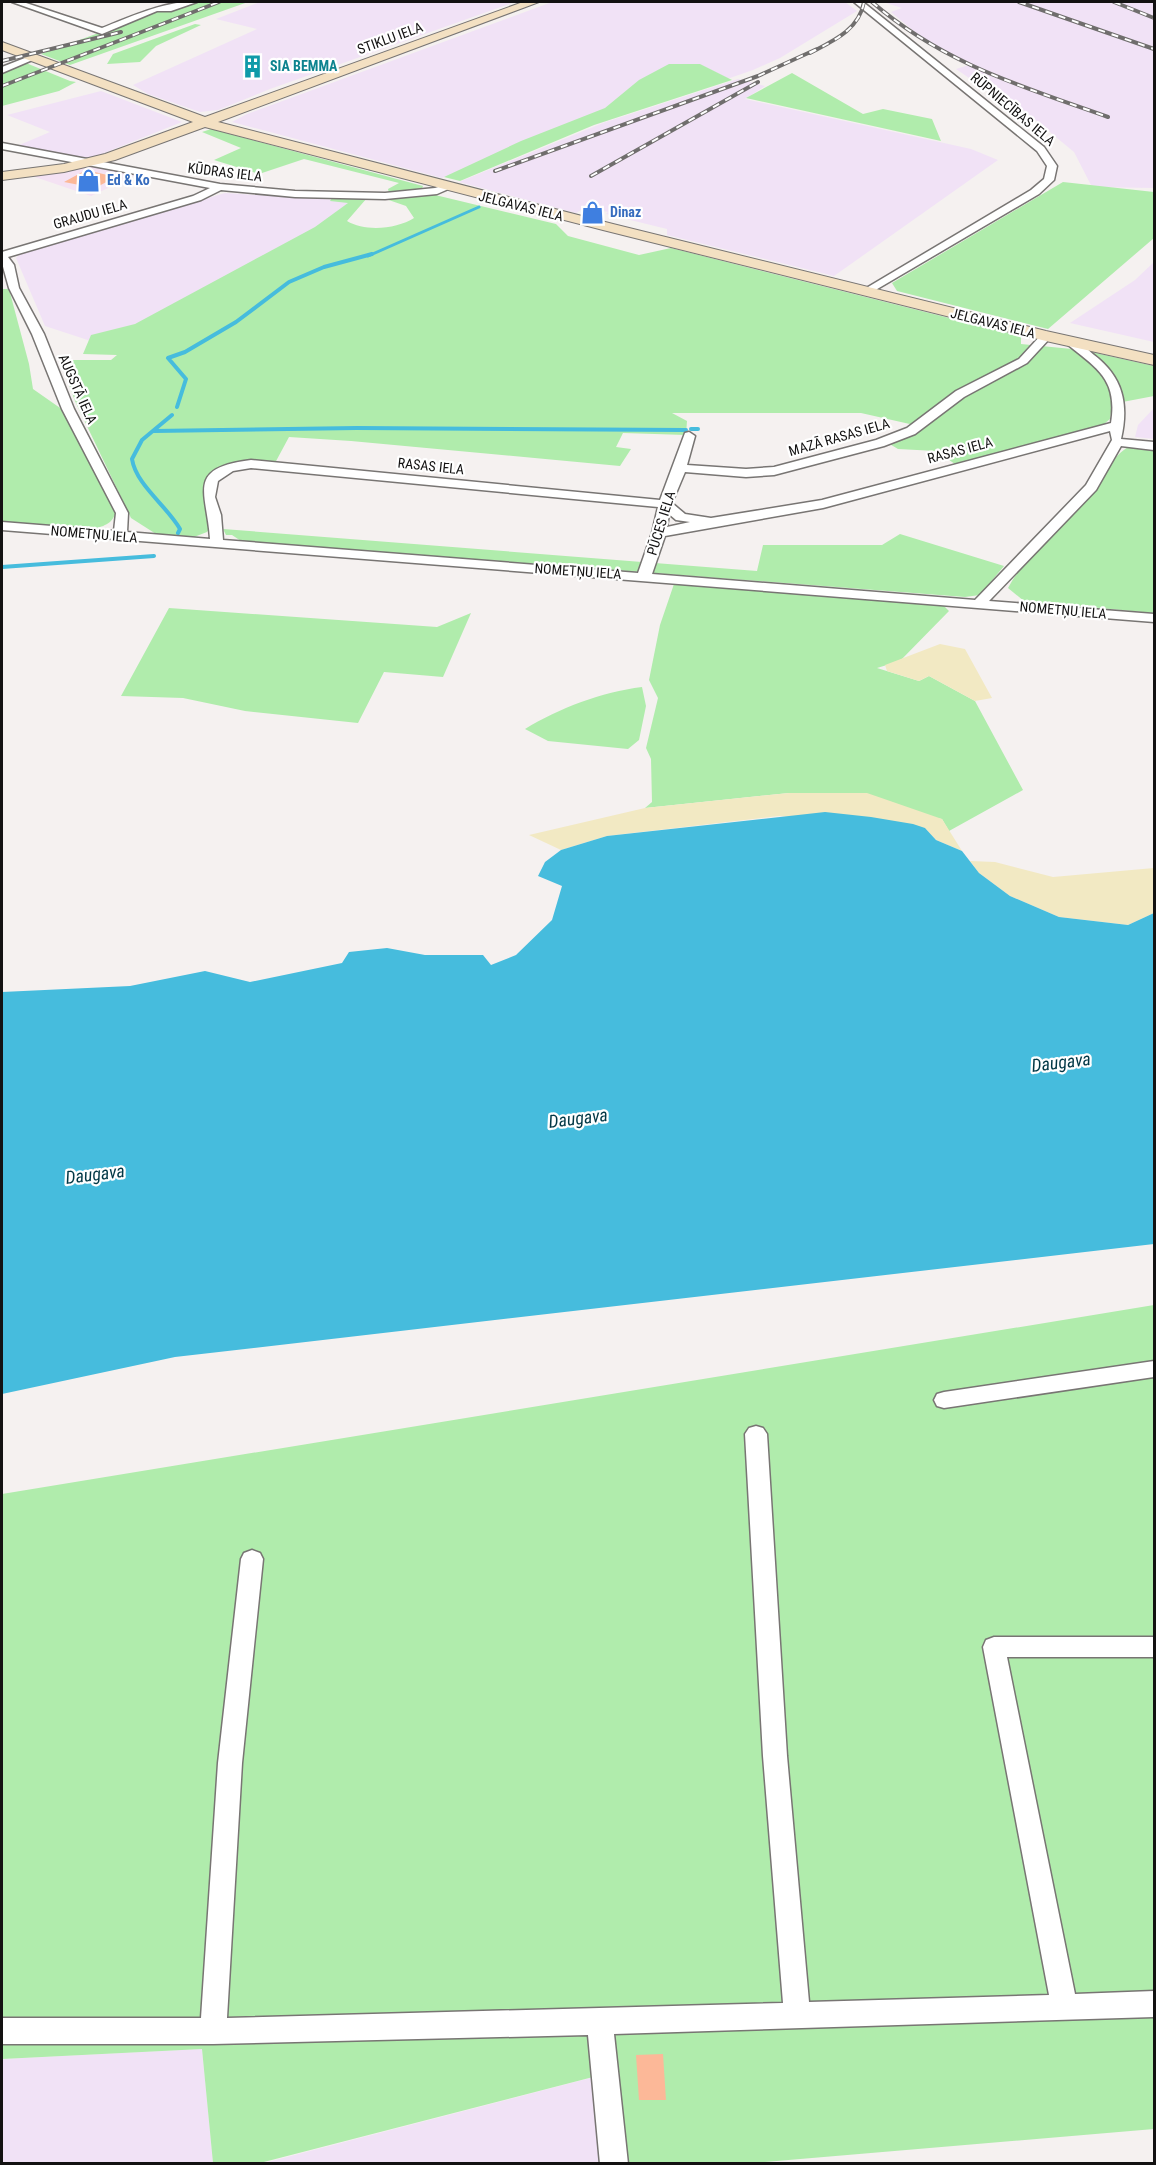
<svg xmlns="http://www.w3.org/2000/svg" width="1156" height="2165" font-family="'Roboto Condensed',sans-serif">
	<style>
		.commercial { fill: #f4e2f3 }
		.industrial { fill: #f1e2f6 }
		.green { fill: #b0ecac }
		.sand { fill: #f2e9c3 }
		.water { fill: #46bcdd }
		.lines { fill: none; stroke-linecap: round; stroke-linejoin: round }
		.stream-far1 { stroke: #46bcdd; stroke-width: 3 }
		.stream { stroke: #46bcdd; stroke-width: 4 }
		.building { fill: #fcb898 }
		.street-casing { stroke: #787573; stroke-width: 3 }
		.secondary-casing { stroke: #787573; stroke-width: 2 }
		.street { fill: #fff; fill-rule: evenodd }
		.secondary { fill: #f3e0c2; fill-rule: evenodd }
		.rail-casing { stroke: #706e6d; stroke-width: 4 }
		.rail { stroke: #fff; stroke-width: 2; stroke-dasharray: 7; stroke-linecap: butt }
		.labels { text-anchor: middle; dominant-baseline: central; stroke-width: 4.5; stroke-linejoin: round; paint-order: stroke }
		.far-street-label { font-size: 14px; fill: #131212; stroke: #fff }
		.far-culture-label { font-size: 14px; font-weight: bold; fill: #0d838f; stroke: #fff; text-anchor: start }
		.far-shop-label { font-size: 14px; font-weight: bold; fill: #366cbe; stroke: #fff; text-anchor: start }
		.water-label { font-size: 18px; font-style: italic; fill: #003745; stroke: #fff }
	</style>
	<rect width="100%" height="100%" fill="#f5f1f0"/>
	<path class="commercial" d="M91,166L136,175L91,196L32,176Z"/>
	<path class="industrial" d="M260,2H515L270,89L218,110L200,112L148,94L133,85L257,29L216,19Z
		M552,2H845L857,11L780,58L753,70L442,178L232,122L247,114Z
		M883,2H1154V188L1092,187L1074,152L1010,99L998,98L956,69L969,65L922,38L891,12L902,8Z
		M738,79L765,86L745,99L971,149L998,160L834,276L667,235V229L606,214L608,212L586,207L576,213L459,182L603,123Z
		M101,91L182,122L89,159L17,146L50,132L7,115Z
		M225,193L353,201L319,226L103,345L45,326L16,258L20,254Z
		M1154,262V342L1070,323L1135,280Z
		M1154,408V439L1135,437L1138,425Z
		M202,2049L213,2163L2,2164V2059Z
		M594,2077L607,2164H260Z"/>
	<path class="green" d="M196,2H248L70,65L41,54L156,12Z
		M195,24L201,25L156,46L140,62L107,64L113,54Z
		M26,63L70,81L76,82L59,91L2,106V72Z
		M669,64H700L732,80L594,125L460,181L444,177L521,141L605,108L639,80Z
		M792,73L863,114L883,109L932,119L941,141L746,98Z
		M211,129L423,186L421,191L389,193L388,189L399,183L304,159L259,174L214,160L241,148L202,132Z
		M1063,182L1154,192V238L1048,329L897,291L892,283Z
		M431,194L556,224L568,236L639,255L671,248L1021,336V344L1082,350L1154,366V396L1112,404L1110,419L1104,424L955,464L936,451L898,449L888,443L923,427L861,413H672L687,421L686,435L623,433L616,447L631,449L620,466L351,441L289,437L275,463L237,462L217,469L211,526L207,532L194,537L156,534L131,518L75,401L60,360H111L117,355L83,354L91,335L135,324L315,227L348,203L330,201L332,198H367L347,221C365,232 397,229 414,218L406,206L383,198Z
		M2,289H9L29,364L33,389L63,410L116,510C114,523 105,526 93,529L2,522Z
		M1132,445L1154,448V613L1024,601L1008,588C1028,550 1066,523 1095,491C1111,473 1108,457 1132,445Z
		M223,529L757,571L763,545H882L900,534L1004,566L980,595L965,597L241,541L232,535H226Z
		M674,584L943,605L949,611L900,661L877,668L919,681L929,676L975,701L1023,790L949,831L942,819L789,793L645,808L652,802L651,759L646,748L658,698L649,680L660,625Z
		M169,608L437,627L471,613L443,677L384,672L358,723L245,711L183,698L121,696Z
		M642,687L646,706L639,740L628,749L548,741L525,729C560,708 601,692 642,687Z
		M1154,1305V2129L752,2163H607L593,2077L260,2163H213L202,2049L2,2059V1494Z"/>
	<path class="sand" d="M940,644L965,649L992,698L975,701L929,676L919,681L887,671L885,665Z
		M789,793H867L942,819L962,851L936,840L925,828L779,816L607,836L561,850L529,835L645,808Z
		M970,861L995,862L1053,877L1154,868V913L1128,925L1059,917L1010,896L979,873Z"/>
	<path class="water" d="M825,812L871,817L913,824L925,828L936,840L962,851L979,873L1010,896L1059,917L1128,925L1154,913V1244L175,1357L2,1394V992L130,986L205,971L250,982L342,963L349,952L387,948L425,955H483L491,965L516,955L552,920L562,886L538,876L545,862L561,850L607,836Z"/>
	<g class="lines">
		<path class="stream-far1" d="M368,256L479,207"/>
		<path class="stream" d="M177,407L186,379L168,358L185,352L236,322L289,282L324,267L372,254
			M172,415L142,440L132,459C136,485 167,506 180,529L178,533
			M691,429H698
			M154,431L357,428L686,430
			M2,567L154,556"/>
	</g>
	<path class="building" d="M86,170L116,177L95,188L64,182Z
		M663,2054L666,2100H639L636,2055Z"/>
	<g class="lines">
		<defs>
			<path id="street" d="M12,2H23L102,28C130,17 167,0 197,2L171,11H157L102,34Z
				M854,2H863L1044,147L1057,166L1054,180L1039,194L867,295L861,292L863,290L1031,190L1044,179L1047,166L1037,151Z
				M30,56L37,58L2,73V67Z
				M2,143L220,184L295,191L385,193L435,188L448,184L453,187L437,194L385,199L295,197L221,190L201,200L8,257L14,265L19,288L44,334L74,409L128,513L127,532L210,539C207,492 185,468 251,460L660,500L685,433L689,432L695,436L687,465L746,469L774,467L876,440L907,428L956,391L1019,359L1042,334L1046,333L1052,336L1027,363L964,397L915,434L884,446L774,475L746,477L685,472L672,503L685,514L711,518L822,500L1111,423C1118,380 1098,369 1067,344L1065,342L1071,339C1080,341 1087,349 1094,355C1123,377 1129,404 1121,439L1154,442V450L1121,446L1096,490L989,601L1154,614V622L2,530V522L114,531L116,513L62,409L32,334L9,288L2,263V252L193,196L210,188L2,149ZM1110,431L1112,440L1086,485L975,600L652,574L665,536L823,508ZM251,468L658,507L652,533L638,573L223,540L221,515L215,497L218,481L233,471ZM669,514L676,520L690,522L667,527Z
				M1154,1361V1377L944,1408L937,1406L934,1400L937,1394L944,1392Z
				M756,1426L763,1428L767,1434L787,1756L809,2002L1049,1995L983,1647L986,1640L994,1637H1154V1657H1007L1075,1994L1154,1991V2017L614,2034L628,2164H600L588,2035L213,2044H2V2018H201L218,1763L241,1559L244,1553L252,1550L260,1553L263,1559L242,1763L227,2018L783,2003L763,1756L745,1434L749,1428Z"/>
			<path id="secondary" d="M523,2H539L218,122L613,224L1046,331L1154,355V365L1046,341L603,230L205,127L115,160L64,172L2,180V172L64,164L105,154L193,122L2,50V42L205,117Z"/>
		</defs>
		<use href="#street" class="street-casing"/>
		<use href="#secondary" class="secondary-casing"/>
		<use href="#street" class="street"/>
		<use href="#secondary" class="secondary"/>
		<defs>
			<path id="rail" d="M872,2C944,64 1021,86 1108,117
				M1019,2L1154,49
				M1114,2L1154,18
				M810,53C833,41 859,30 864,2
				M2,61L121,32
				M2,86L219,2
				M495,171L758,76L817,49
				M591,176L758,82"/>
		</defs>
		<use href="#rail" class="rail-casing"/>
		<use href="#rail" class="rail"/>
	</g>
	<defs>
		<symbol id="building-bare" viewBox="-9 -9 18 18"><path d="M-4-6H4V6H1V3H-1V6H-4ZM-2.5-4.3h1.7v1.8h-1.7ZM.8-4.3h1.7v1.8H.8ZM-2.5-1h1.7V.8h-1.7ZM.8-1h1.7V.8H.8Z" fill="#0f9aa8" stroke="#fff" stroke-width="2.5" paint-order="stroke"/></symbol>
		<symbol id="shop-bare" viewBox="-9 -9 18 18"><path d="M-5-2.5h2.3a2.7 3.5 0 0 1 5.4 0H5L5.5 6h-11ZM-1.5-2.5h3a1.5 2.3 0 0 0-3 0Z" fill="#3f7fe0" stroke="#fff" stroke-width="2.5" paint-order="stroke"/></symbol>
	</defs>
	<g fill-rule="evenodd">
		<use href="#building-bare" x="236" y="50" width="33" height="33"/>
		<use href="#shop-bare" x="72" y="164" width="33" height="33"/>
		<use href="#shop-bare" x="576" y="196" width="33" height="33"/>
	</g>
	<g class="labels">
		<g class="far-street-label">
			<text transform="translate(390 38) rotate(-20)">STIKLU IELA</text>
			<text transform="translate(1013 109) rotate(40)">RŪPNIECĪBAS IELA</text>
			<text transform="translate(225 172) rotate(7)">KŪDRAS IELA</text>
			<text transform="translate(521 206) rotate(14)">JELGAVAS IELA</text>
			<text transform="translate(90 214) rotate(-16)">GRAUDU IELA</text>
			<text transform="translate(993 323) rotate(14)">JELGAVAS IELA</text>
			<text transform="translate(78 389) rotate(66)">AUGSTĀ IELA</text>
			<text transform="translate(839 437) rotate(-16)">MAZĀ RASAS IELA</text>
			<text transform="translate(960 450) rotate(-15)">RASAS IELA</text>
			<text transform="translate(431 466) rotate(6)">RASAS IELA</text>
			<text transform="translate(661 523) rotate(-73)">PŪCES IELA</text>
			<text transform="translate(94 534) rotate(5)">NOMETŅU IELA</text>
			<text transform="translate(578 571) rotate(4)">NOMETŅU IELA</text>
			<text transform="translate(1063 610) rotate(5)">NOMETŅU IELA</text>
		</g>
		<g class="far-culture-label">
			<text x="270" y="66">SIA BEMMA</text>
		</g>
		<g class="far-shop-label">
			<text x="107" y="180">Ed &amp; Ko</text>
			<text x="610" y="212">Dinaz</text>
		</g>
		<g class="water-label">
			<text transform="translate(1061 1062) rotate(-7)">Daugava</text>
			<text transform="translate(578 1118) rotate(-7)">Daugava</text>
			<text transform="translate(95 1174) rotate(-7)">Daugava</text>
		</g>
	</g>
	<rect width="1156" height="2165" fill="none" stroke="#131212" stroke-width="6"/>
</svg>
